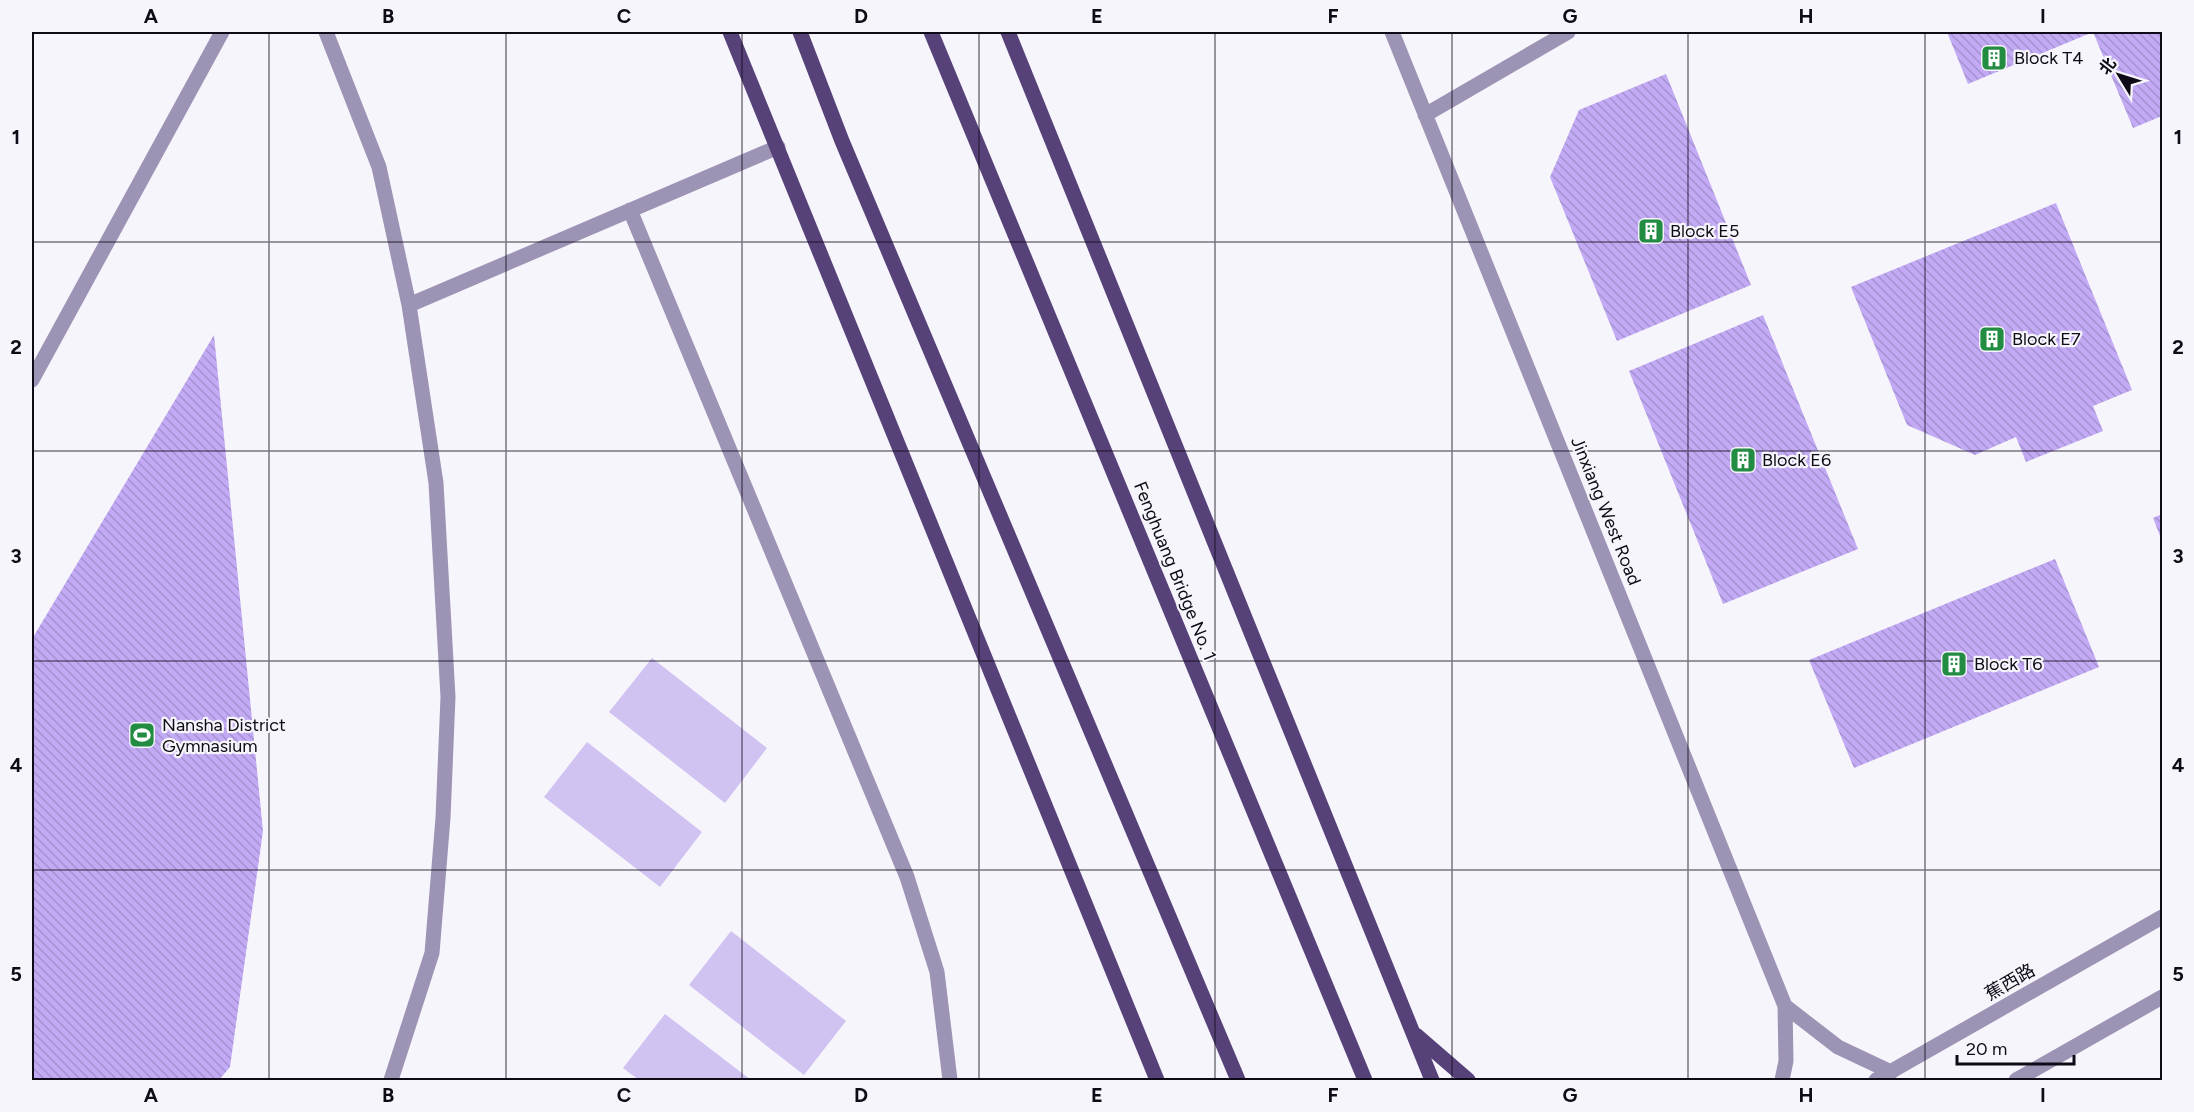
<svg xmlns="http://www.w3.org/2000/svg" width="2194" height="1112" font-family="Figtree,'Noto Sans SC',sans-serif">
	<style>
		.pitch { fill: #d0c2f1 }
		.building { fill: url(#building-back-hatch) }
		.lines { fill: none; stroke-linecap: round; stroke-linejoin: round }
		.service { stroke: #9d93b4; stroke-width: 15 }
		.minor { stroke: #9d93b4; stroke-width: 15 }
		.tertiary { stroke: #9d93b4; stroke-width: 15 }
		.primary { stroke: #564279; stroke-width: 15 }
		.grid { fill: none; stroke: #0f0b16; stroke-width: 1.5; stroke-opacity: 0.55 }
		.labels { text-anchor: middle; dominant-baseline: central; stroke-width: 4.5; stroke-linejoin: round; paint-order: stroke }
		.poi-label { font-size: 18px; fill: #0f0b16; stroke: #f7f5fc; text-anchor: start }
		.street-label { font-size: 18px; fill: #0f0b16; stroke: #f7f5fc }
		.neatline { fill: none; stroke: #0f0b16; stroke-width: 2 }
		.grid-label { font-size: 20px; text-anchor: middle; font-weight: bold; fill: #0f0b16 }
	</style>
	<defs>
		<pattern id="building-back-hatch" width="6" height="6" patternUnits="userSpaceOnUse" patternTransform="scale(1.5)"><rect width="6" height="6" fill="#c2aaf5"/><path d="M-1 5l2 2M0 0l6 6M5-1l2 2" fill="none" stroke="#a691d1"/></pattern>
	</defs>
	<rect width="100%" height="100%" fill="#f7f5fc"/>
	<path class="pitch" d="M652,658L767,748L725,803L609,712Z
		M587,742L702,832L660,887L544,797Z
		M731,931L846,1021L804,1075L689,985Z
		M665,1014L751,1080H639L623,1068Z"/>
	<path class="building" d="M1947,32H2162V116L2133,128L2093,32L1968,84Z
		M1666,74L1751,285L1617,341L1550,177L1579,110Z
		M2056,203L2132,390L2093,406L2103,431L2026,462L2016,437L1975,455L1907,425L1851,287Z
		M1763,315L1858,549L1723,604L1629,371Z
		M214,335L263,831L230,1067L219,1080H32V639Z
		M2162,514V541L2153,518Z
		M2055,559L2099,667L1854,768L1809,660Z"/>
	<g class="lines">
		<path class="service" d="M32,380L222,32"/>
		<path class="minor" d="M326,32L379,167L409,305L436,483L448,697L443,818L432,953L391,1080
			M1392,32L1785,1006
			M1425,115L1568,32
			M630,210L907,877L937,972L950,1080
			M409,305L778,147
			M1782,1080L1786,1061L1785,1006L1838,1047L1891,1072"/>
		<path class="tertiary" d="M1876,1080L2162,917
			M2016,1080L2162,997"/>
		<path class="primary" d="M730,32L1157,1080
			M800,32L842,141L1238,1080
			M931,32L1365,1080
			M1008,32L1432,1080
			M1416,1035L1468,1080"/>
	</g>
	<path class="grid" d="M269,32V1080M506,32V1080M742,32V1080M979,32V1080M1215,32V1080M1452,32V1080M1688,32V1080M1925,32V1080M32,242H2162M32,451H2162M32,661H2162M32,870H2162"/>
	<defs>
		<symbol id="building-square" viewBox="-11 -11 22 22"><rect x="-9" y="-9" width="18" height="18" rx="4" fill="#238c43" stroke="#f7f5fc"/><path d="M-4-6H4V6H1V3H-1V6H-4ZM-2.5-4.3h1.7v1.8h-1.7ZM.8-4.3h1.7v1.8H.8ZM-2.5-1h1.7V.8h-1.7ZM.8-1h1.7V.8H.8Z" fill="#fff"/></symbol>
		<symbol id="stadium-square" viewBox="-11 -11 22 22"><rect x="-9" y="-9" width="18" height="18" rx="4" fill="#238c43" stroke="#f7f5fc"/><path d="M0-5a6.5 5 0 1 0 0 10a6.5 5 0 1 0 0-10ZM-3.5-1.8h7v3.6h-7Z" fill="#fff"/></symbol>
	</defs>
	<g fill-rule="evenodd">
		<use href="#building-square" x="1979" y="43" width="30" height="30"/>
		<use href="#building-square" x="1636" y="216" width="30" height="30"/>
		<use href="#building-square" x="1977" y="324" width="30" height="30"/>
		<use href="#building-square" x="1728" y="445" width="30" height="30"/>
		<use href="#building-square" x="1939" y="649" width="30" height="30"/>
		<use href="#stadium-square" x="127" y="720" width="30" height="30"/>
	</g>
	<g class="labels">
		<g class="poi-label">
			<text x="2014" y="58">Block T4</text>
			<text x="1670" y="231">Block E5</text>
			<text x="2012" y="339">Block E7</text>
			<text x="1762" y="460">Block E6</text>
			<text x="1974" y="664">Block T6</text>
			<text x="162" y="725">Nansha District<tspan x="162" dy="21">Gymnasium</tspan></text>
		</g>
		<g class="street-label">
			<text transform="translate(1606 511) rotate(68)">Jinxiang West Road</text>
			<text transform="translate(1175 571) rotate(68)">Fenghuang Bridge No. 1</text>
			<text transform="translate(2010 982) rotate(-30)">蕉西路</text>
		</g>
	</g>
	<rect width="2194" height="1112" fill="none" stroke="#f7f5fc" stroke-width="66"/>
	<g transform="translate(2119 75) rotate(308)" stroke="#f7f5fc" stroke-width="4.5" paint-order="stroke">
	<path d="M0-4.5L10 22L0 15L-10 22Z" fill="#0f0b16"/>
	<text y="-9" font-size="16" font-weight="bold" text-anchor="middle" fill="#0f0b16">北</text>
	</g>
	<path d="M1957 1055v9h117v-9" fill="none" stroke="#0f0b16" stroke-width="3"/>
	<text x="1966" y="1055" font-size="18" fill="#0f0b16" stroke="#f7f5fc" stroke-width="4.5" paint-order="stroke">20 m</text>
	<rect x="33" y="33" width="2128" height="1046" class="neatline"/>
	<g class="grid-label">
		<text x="151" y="23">A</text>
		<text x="388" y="23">B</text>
		<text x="624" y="23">C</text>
		<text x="861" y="23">D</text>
		<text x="1097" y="23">E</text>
		<text x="1333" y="23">F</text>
		<text x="1570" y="23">G</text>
		<text x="1806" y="23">H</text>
		<text x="2043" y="23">I</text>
		<text x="16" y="144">1</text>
		<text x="2178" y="144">1</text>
		<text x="16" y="354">2</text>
		<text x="2178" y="354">2</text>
		<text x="16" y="563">3</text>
		<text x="2178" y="563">3</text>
		<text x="16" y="772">4</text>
		<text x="2178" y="772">4</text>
		<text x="16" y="981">5</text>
		<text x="2178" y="981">5</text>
		<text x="151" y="1102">A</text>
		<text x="388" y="1102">B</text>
		<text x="624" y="1102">C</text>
		<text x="861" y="1102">D</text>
		<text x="1097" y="1102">E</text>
		<text x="1333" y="1102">F</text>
		<text x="1570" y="1102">G</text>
		<text x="1806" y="1102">H</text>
		<text x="2043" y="1102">I</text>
	</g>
</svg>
